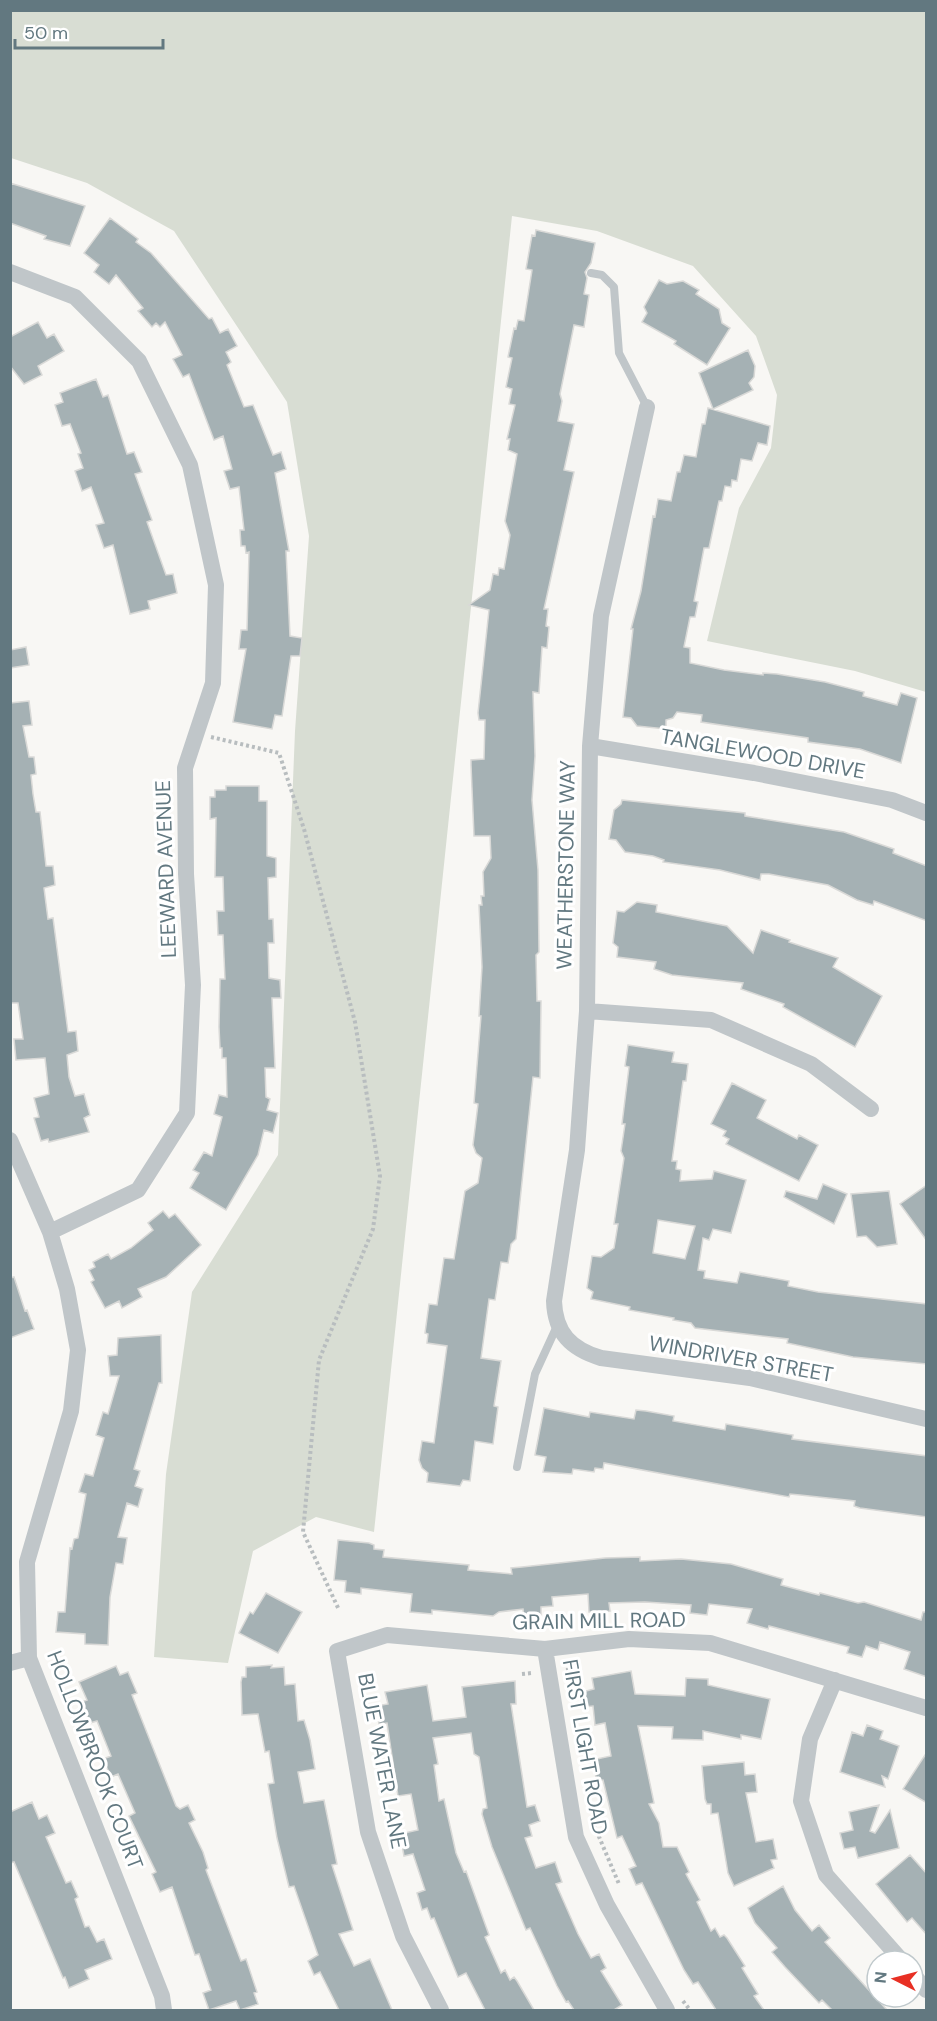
<svg xmlns="http://www.w3.org/2000/svg" width="937" height="2021" font-family="'DM Sans',sans-serif">
	<style>
		.green { fill: #d8ddd3 }
		.building { fill: #a5b1b4; stroke: #d9d9d7; stroke-width: 1.5; fill-rule: evenodd }
		.lines { fill: none; stroke-linecap: round; stroke-linejoin: round }
		.path { stroke: #b8bdbf; stroke-width: 4; stroke-dasharray: 3 3; stroke-linecap: butt }
		.lane { stroke: #c0c6c9; stroke-width: 8 }
		.street { stroke: #c0c6c9; stroke-width: 16 }
		.labels { text-anchor: middle; dominant-baseline: central; stroke-width: 6; stroke-linejoin: round; paint-order: stroke }
		.street-label { font-size: 21px; fill: #627880; stroke: #fff }
	</style>
	<rect width="100%" height="100%" fill="#f8f7f4"/>
	<path class="green" d="M11,11H926V692L855,671L707,641L739,508L771,448L777,395L756,336L693,266L597,231L512,216L374,1532L316,1517L253,1551L228,1663L154,1657L166,1474L192,1292L278,1155L295,731L309,536L287,402L174,231L87,183L11,158Z"/>
	<path class="building" d="M10,183L85,206L70,246L44,239L46,236L10,223Z
		M110,218L138,239L136,242L151,253L209,319L212,318L220,333L228,329L237,346L226,352L231,362L227,365L244,407L253,405L273,455L281,452L286,469L275,473L289,551H286L290,636L302,638L300,656H291L282,716L275,715L272,729L233,722L246,649H239L241,630H247L249,552L246,553L245,546H241L240,530H244L239,487L230,489L224,471L232,469L223,436L214,440L189,374L183,377L173,359L182,355L165,322L160,327L156,323L152,327L138,311L143,308L116,275L109,284L94,272L99,265L84,253Z
		M536,230L595,243L591,263L585,272L587,278L584,294L589,295L584,327L574,325L560,394L562,401L558,421L574,424L564,470L574,472L544,609H548L546,626L549,627L547,648L542,647L539,693L533,692L535,756L532,800L538,870L539,952L536,955L537,1001H541L540,1078L533,1077L516,1239L511,1244L508,1263L501,1262L495,1300L489,1299L481,1358L501,1361L494,1406L498,1407L493,1444L475,1441L470,1481L463,1480L460,1486L427,1482L428,1473L422,1468L419,1460L422,1441L434,1443L447,1346L427,1343L428,1334L425,1333L429,1304L437,1305L444,1258L454,1259L465,1191L478,1183L482,1158L476,1153L473,1145L478,1104L474,1103L481,1016H479L482,967L479,905H482L481,896H484L483,872L491,858L490,836H474L471,765V760L484,759L485,720H479L478,713L489,610L469,605L490,590L493,574L498,575L499,568L504,569L510,535L505,521L517,454L508,450L510,439H507L515,405L509,404L512,389L506,387L512,358L508,357L514,328L516,329L518,320L524,321L532,270L526,269L532,235L535,236Z
		M659,280L667,284L683,281L699,290L696,294L719,309L722,323L730,328L707,365L674,344L676,341L642,322L647,313L644,307Z
		M38,322L47,338L54,334L64,351L38,366L42,375L24,384L10,366V337Z
		M748,350L755,366L754,377L749,383L753,390L713,409L699,373Z
		M96,379L103,397L108,395L127,454L134,452L142,472L135,474L152,520L147,522L166,575L173,574L177,593L148,601L150,609L130,614L113,545L104,548L96,525L104,523L91,487L82,491L75,471L83,468L78,454L81,453L70,424L62,426L55,405L63,402L60,393Z
		M708,408L770,426L767,445L758,443L752,461L741,459L737,481L732,480L731,487L725,486L722,501H719L709,548H704L694,601L698,602L695,617H690L684,647L690,648V663L724,670L763,675V673L777,674L825,682L864,692L863,696L897,705L901,693L917,698L901,763L860,749L808,742V738L701,722L702,715L677,712L673,718L666,720V729L637,726L631,718L623,717L633,629H631L641,591L653,516L655,517L658,499L671,501L677,472H680L684,455L696,457L702,424H705Z
		M26,647L29,665L10,668V650Z
		M29,701L32,725L23,726L29,757H34L36,774L31,775L33,794L36,812H40L46,866H53L55,885L44,888L48,919L53,918L68,1032L76,1031L78,1051L67,1055L69,1077L75,1096L84,1094L90,1115L84,1118L89,1132L49,1142L48,1139L41,1141L34,1118L39,1117L34,1098L49,1094L45,1058L16,1060L14,1039H23L18,1003H10V703Z
		M226,786H259V801H267V856L276,858V877L268,878L269,919H273L274,943H268L269,978L280,980L281,998H272L275,1068H265L266,1097L270,1099L267,1110L278,1113L273,1133L264,1130L258,1155L226,1210L190,1188L199,1173L193,1170L204,1152L212,1156L222,1117L214,1114L219,1095L227,1097L226,1058H222V1048H220L219,1027L220,979H225L223,935H218L217,911H224L223,877H215L216,818L210,819V797H215V790H226Z
		M622,800L745,813V816L844,832L894,849L893,853L927,866V921L874,901L873,905L857,900L828,885L769,874H761L760,880L720,870L663,862L664,860L653,856L625,852L616,840L609,839L614,810L621,804Z
		M637,902L657,905L656,912L727,926L753,953L761,930L790,940L789,942L838,958L833,967L882,996L855,1047L783,1007L784,1004L741,989L743,983L672,975L654,969L656,962L617,957L618,947L613,943L617,911L624,912Z
		M628,1045L674,1052L672,1062L688,1064L686,1081H683L672,1161H677L676,1169L681,1170L680,1181L712,1179L714,1171L746,1180L731,1233L713,1229L709,1240L703,1238L698,1270L705,1271L704,1278L737,1283L740,1272L789,1281L788,1286L818,1292L927,1304V1364L853,1357L787,1343L788,1339L695,1328L691,1323L673,1320L674,1318L629,1310L630,1307L591,1299L593,1292L587,1288L592,1256L601,1257L614,1248L618,1224H614L624,1158L621,1151L625,1124H622L629,1067L625,1066ZM658,1220L695,1226L685,1259L653,1253Z
		M732,1083L766,1100L757,1118L797,1139L799,1135L818,1145L799,1181L726,1144L729,1139L723,1136L726,1131L711,1124Z
		M823,1184L847,1194L834,1224L784,1197L786,1191L817,1199Z
		M927,1185V1241L900,1204Z
		M889,1191L897,1244L877,1247L866,1236L857,1237L851,1194Z
		M163,1211L169,1218L175,1214L201,1245L166,1277L138,1289L142,1297L122,1308L119,1301L105,1308L91,1282L94,1280L89,1270L95,1267L93,1262L108,1254L111,1259L131,1248L153,1230L148,1223Z
		M14,1277L25,1311L27,1310L34,1329L10,1338V1278Z
		M161,1335L162,1383H159L134,1469L140,1471L135,1486L143,1489L138,1507L127,1503L118,1537L127,1538L123,1564L116,1563L110,1597L108,1645L85,1644V1634L56,1632L58,1612H65L70,1548L72,1549L74,1539L78,1538L86,1494L79,1492L85,1474L93,1476L104,1438L96,1435L103,1412L108,1414L119,1376H110L108,1356L117,1355L118,1338Z
		M544,1408L589,1417L590,1412L634,1419L636,1410L646,1411L674,1416L673,1421L725,1430L726,1424L793,1435L792,1439L927,1456V1517L860,1508L854,1506L855,1501L800,1495L790,1494L789,1497L604,1463L603,1469L595,1468L594,1472L573,1469L572,1474L543,1472L546,1457L535,1455Z
		M338,1540L369,1543L374,1545V1549L384,1550L383,1557L469,1565L468,1570L512,1574L511,1568L522,1567L605,1558L640,1557V1561L681,1559L731,1564L783,1579L781,1585L819,1595L820,1593L858,1603L864,1602L921,1620L923,1612H927V1677L904,1669L910,1652L880,1642L878,1650L866,1646L862,1657L847,1653L849,1647L769,1626L768,1629L747,1623L752,1609L709,1604L707,1615L690,1613L691,1605L645,1602L609,1603L610,1611L589,1612L588,1594L552,1597L553,1606L541,1607V1617L524,1619L523,1609L499,1612L493,1616L432,1610V1614L410,1612L412,1594L361,1588V1594L345,1592L346,1581L334,1580Z
		M266,1593L302,1612L278,1653L239,1633L250,1612L253,1614Z
		M272,1665L271,1668L284,1667L285,1685L295,1684L298,1721L304,1720L310,1740L315,1769L298,1772L304,1803L324,1800L337,1864L332,1865L353,1930L339,1934L354,1966L370,1959L392,2010H339L320,1972L314,1975L308,1961L318,1955L294,1886L289,1887L277,1838L268,1784L274,1783L269,1751L265,1752L258,1714L242,1715L241,1682L242,1677H246V1667Z
		M116,1666L120,1675L128,1672L137,1693L132,1695L176,1806L180,1809L188,1805L195,1820L189,1823L203,1852L208,1868L206,1870L241,1961L246,1959L257,1992L254,1993L258,2004L240,2010L236,2001L209,2010L203,1993L211,1990L199,1954L195,1955L172,1887L160,1892L152,1874L156,1872L129,1816L135,1813L118,1774L111,1777L103,1759L111,1756L97,1721L90,1723L81,1702L87,1700L79,1682Z
		M631,1671L635,1694L685,1696L686,1678L708,1679V1685L770,1699L761,1739L741,1735V1739L703,1731V1740L672,1739L673,1727L638,1726L654,1803L649,1804L659,1823L663,1847H677L689,1872L686,1874L700,1900L697,1902L711,1931L715,1928L720,1937L724,1935L727,1938L745,1966L742,1968L758,1994L754,1996L764,2010H716L698,1982L693,1984L684,1970L642,1883L636,1885L629,1869L636,1866L622,1836L617,1838L603,1780L597,1781L592,1760L611,1756L605,1723L595,1725L593,1706L584,1707L582,1692L594,1689L592,1678Z
		M515,1681L516,1704H511L527,1807L535,1805L540,1821L529,1825L532,1836L525,1838L536,1868L555,1862L562,1882L556,1884L578,1934L591,1958L599,1954L606,1968L601,1971L622,2005L614,2010H574L568,2001L566,2002L557,1986L530,1928L526,1930L492,1847L482,1814L483,1809L487,1808L479,1757L474,1754L471,1733L433,1738L438,1764L434,1765L439,1801L444,1799L456,1853L464,1872L466,1871L489,1935L485,1937L501,1973L505,1970L510,1980L514,1977L517,1981L534,2010H485L466,1973L458,1977L434,1918L431,1919L427,1908L422,1910L417,1893L425,1890L413,1854L404,1856L400,1834L418,1830L411,1794L398,1796L387,1723L379,1724L376,1706L388,1704L385,1692L427,1685L433,1721L466,1717L462,1687Z
		M867,1725L883,1731L880,1739L899,1746L888,1779L882,1776L885,1787L840,1772L852,1732L863,1736Z
		M927,1752V1803L903,1789Z
		M744,1762L745,1775L755,1774L757,1792L746,1793L756,1842L773,1839L777,1859L771,1860L774,1868L734,1886L728,1873L718,1813L711,1814V1804H707L705,1799L702,1766Z
		M32,1802L39,1819L47,1815L55,1833L46,1837L66,1883L71,1881L78,1897L75,1899L85,1927L89,1926L97,1942L104,1939L112,1959L85,1970L89,1979L69,1988L65,1977L63,1978L14,1862L10,1863V1812Z
		M879,1805L870,1831L875,1833L890,1810L899,1848L858,1858L855,1847L844,1849L840,1833L853,1830L849,1812Z
		M910,1855L927,1874V1935L912,1918L907,1922L876,1884Z
		M783,1886L795,1910L812,1931L819,1925L830,1938L825,1942L887,2010H832L822,2000L819,2003L785,1967L772,1952L777,1948L755,1923L748,1908Z"/>
	<g class="lines">
		<path class="path" d="M211,737L279,753L304,829L355,1022L380,1176L373,1229L319,1360L303,1532L339,1610
			M566,1670L577,1669L570,1679L571,1685
			M522,1674L532,1673
			M594,1825L619,1884
			M683,2001L690,2010"/>
		<path class="lane" d="M591,273L602,275L614,287L619,353L647,407
			M517,1467L535,1374L557,1326"/>
		<path class="street" d="M10,272L75,297L139,361L190,465L216,585L213,683L185,768L186,874L193,985L187,1113L138,1190L50,1232
			M647,407L601,616L590,746L587,1011L577,1150L554,1301C555,1333 571,1349 601,1358L750,1378L926,1419
			M590,746L754,773L892,800L926,813
			M587,1011L711,1020L811,1064L871,1109
			M10,1140L50,1232L67,1289L78,1350L71,1411L27,1562L29,1658L162,1996L164,2010
			M545,1649L576,1837L607,1905L667,2010
			M10,1663L29,1658
			M835,1680L810,1739L801,1801L826,1875L902,1961
			M913,1974L926,1990
			M441,2010L403,1936L368,1832L337,1651L387,1635L545,1649L629,1639L710,1643L926,1708"/>
	</g>
	<g class="labels">
		<g class="street-label">
			<text transform="translate(763 754) rotate(10)">TANGLEWOOD DRIVE</text>
			<text transform="translate(566 865) rotate(-89)">WEATHERSTONE WAY</text>
			<text transform="translate(166 869) rotate(-92)">LEEWARD AVENUE</text>
			<text transform="translate(741 1359) rotate(10)">WINDRIVER STREET</text>
			<text transform="translate(599 1621) rotate(-1)">GRAIN MILL ROAD</text>
			<text transform="translate(585 1747) rotate(80)">FIRST LIGHT ROAD</text>
			<text transform="translate(95 1760) rotate(69)">HOLLOWBROOK COURT</text>
			<text transform="translate(382 1761) rotate(79)">BLUE WATER LANE</text>
		</g>
	</g>
	<rect width="937" height="2021" fill="none" stroke="#627880" stroke-width="24"/>
	<g transform="translate(895 1979) rotate(276)"><circle r="28" fill="#ffffff" stroke="#c0c9cc" stroke-width="1.5"/>
	<path d="M0-4.5L10 22L0 15L-10 22Z" fill="#e83024"/>
	<text y="-9" font-size="16" font-weight="bold" text-anchor="middle" fill="#627880">N</text>
	</g>
	<path d="M15 39v9h148v-9" fill="none" stroke="#627880" stroke-width="3"/>
	<text x="24" y="39" font-size="18" fill="#627880" stroke="#ffffff" stroke-width="4.5" paint-order="stroke">50 m</text>
</svg>
